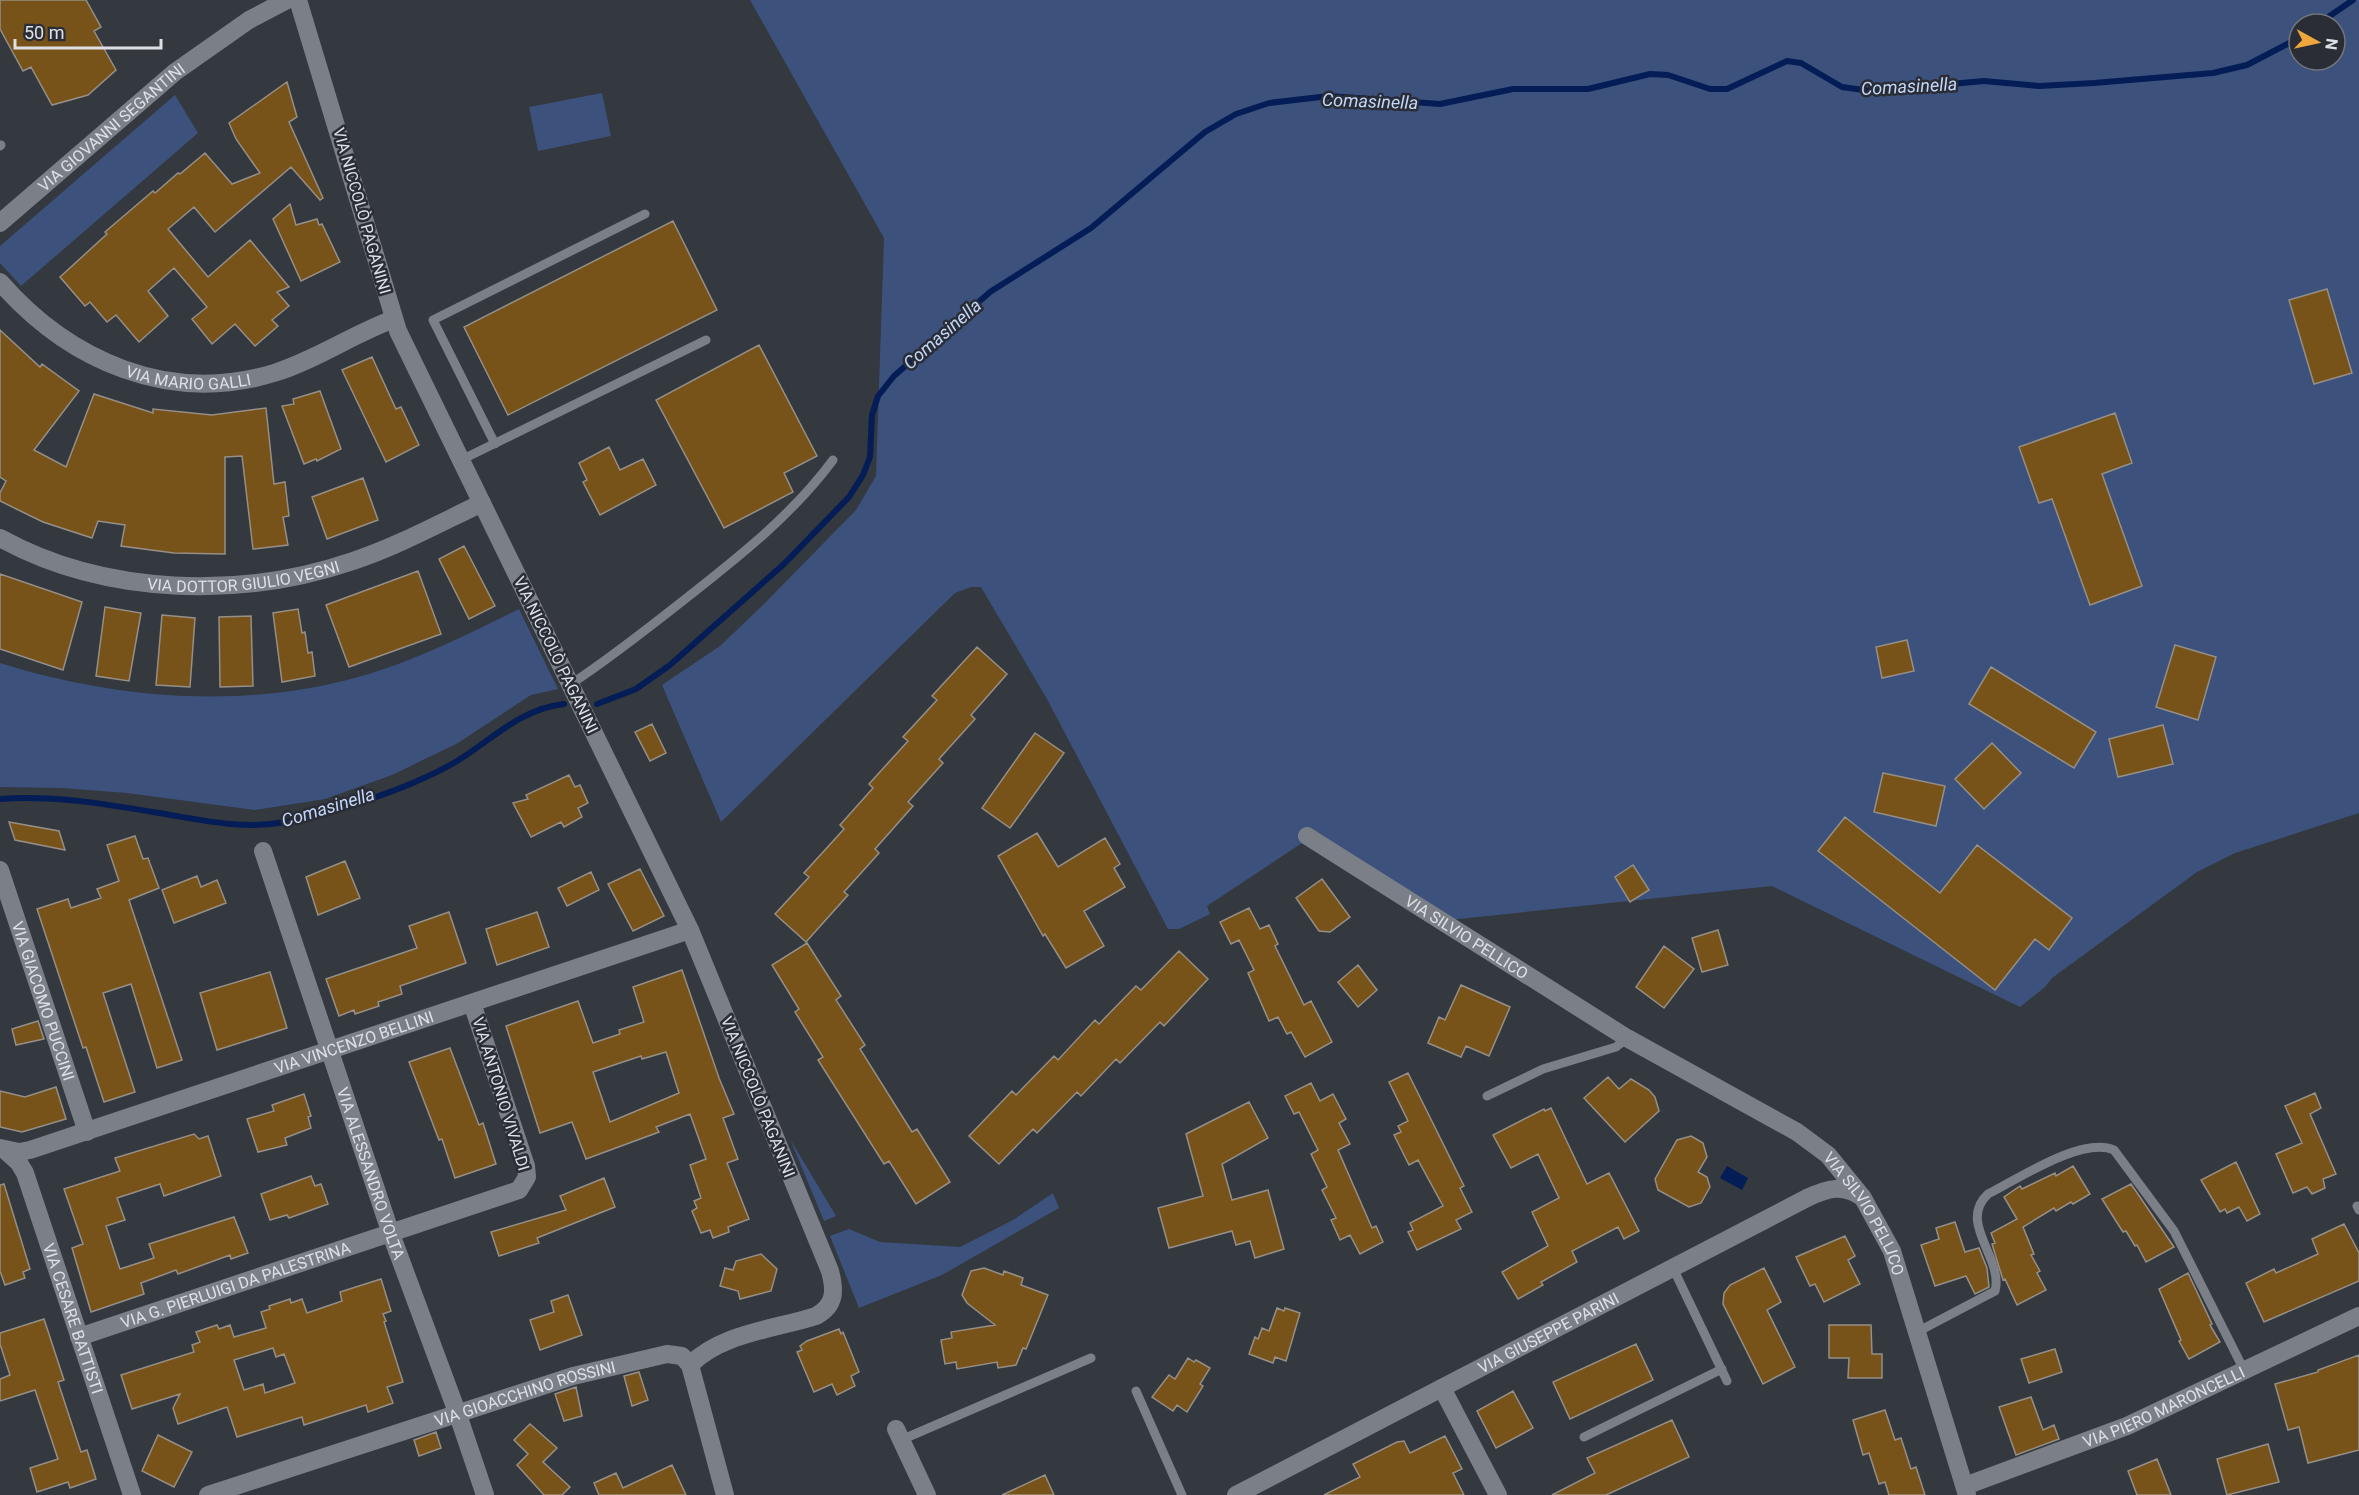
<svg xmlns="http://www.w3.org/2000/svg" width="2359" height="1495" font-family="Roboto,sans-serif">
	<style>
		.green { fill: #3c527d; fill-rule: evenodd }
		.water { fill: #041d56 }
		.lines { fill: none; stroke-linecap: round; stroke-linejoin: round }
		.stream { stroke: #041d56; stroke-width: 6 }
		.building { fill: #775219; stroke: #968f87; stroke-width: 1.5; fill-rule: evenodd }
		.service { stroke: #7b8088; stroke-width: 9 }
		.minor { stroke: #7b8088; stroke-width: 18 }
		.labels { text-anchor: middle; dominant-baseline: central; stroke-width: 5; stroke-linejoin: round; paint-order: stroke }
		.street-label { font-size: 16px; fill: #dde0e5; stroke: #2a2d35 }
		.water-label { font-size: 18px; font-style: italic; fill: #c3d7fb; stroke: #2a2d35 }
	</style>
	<rect width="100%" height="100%" fill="#34383f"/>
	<path class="green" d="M750,0H2359V813L2235,853L2197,872L2052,978L2045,987L2020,1007L1772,886L1449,920L1305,841L1207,906L1210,914L1179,929H1168L1047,699L981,587H971L955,593L721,822L662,685L720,646L762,606L856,510L876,476L884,238ZM2299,24H2335V60H2299Z
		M602,93L611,136L538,151L529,107Z
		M175,95L198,133L21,286L0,263V246Z
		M519,609L558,689L531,695L458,743L392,775L325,799L255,810L127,793L62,788L0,787V663C121,701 259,711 381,670C429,654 474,631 519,609Z
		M790,1139L836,1216L824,1221Z
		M1053,1193L1059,1208L942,1275L859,1308L830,1236L849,1229L880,1242L960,1247L1013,1220Z"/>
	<path class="water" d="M1727,1166L1748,1178L1742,1190L1720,1178Z"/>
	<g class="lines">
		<path class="stream" d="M2318,24L2353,0
			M597,704L636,689L670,665L784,564L849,497L863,475L870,457L872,415L878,396L894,376L990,292L1091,228L1205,132L1236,114L1269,103L1329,96L1440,104L1513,89H1588L1650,74L1668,75L1710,89H1727L1787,61L1801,63L1842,87L1871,91L1984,81L2039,86L2094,83L2213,73L2247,65L2299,38
			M0,799C53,795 106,804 159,813C201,820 243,830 285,822C335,813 414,787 457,761C493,739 520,709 564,704"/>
	</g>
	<path class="building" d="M0,0H86L101,27L94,31L116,70L88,95L52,105L31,67L23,71L0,29Z
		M287,82L297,117L289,122L323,198L320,200L291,167L215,232L194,207L168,229L208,277L250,240L289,287L277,292L289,306L272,320L278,326L255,346L235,324L212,344L192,319L207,307L174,268L148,291L168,316L139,342L116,315L107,322L90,302L85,306L60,277L107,234L105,232L153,191L155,193L178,173L180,174L205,153L232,184L260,173L236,139L229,123Z
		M290,204L296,225L317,219L319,225L322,224L340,262L301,281L273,219Z
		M673,221L717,310L508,415L464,327Z
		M2327,289L2352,373L2314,384L2289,300Z
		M0,330L40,367L42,364L79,391L34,450L66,467L94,394L153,413V409L212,415L266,408L274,484L285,482L289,516L283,517L288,545L253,549L242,456L225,457V554L174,553L121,546L125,525L98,521L92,538L43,522L0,501V493L6,481L0,477Z
		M759,345L817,456L784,473L793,492L724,528L656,400Z
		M372,357L396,409L401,407L419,445L386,462L342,370Z
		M320,391L341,449L317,461L316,459L304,464L282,406L294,404L293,399Z
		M2115,413L2132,463L2102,474L2142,586L2090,605L2052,499L2039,503L2019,447Z
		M609,447L620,470L643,459L656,485L600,515L583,482L587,480L579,463Z
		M363,478L378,520L327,539L312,497Z
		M464,546L495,606L469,619L439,559Z
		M418,571L441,634L349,667L326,605Z
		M0,574L82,602L63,670L0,649Z
		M105,607L141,613L129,681L96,676Z
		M298,609L302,633L305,632L308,653L312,652L315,676L282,682L273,613Z
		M162,615L195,618L190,687L156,685Z
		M251,616L253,686L220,687L219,617Z
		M1907,640L1914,671L1882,678L1876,647Z
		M2175,645L2216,657L2198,720L2156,707Z
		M977,647L1007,674L971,715L975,719L939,759L943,763L908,802L913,806L875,849L879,853L844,892L848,895L806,942L775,914L809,877L804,873L844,829L840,825L873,788L869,784L908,741L903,737L937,700L932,696Z
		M1991,667L2096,732L2074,768L1969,704Z
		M652,724L666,753L650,761L635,732Z
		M2163,725L2173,764L2118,777L2109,739Z
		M1035,733L1064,753L1010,828L982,808Z
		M1992,743L2021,773L1984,809L1955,779Z
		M1883,773L1945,786L1936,826L1874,812Z
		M569,775L575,787L580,785L588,803L578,808L582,817L564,827L561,822L531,837L513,803L528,799L526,795Z
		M1845,817L1940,893L1977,845L2072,918L2049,950L2035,939L1995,990L1818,851Z
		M9,822L59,831L65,850L15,840Z
		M1037,833L1058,867L1105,838L1120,864L1114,868L1125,887L1084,911L1104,946L1066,968L1045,934L1043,936L998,856Z
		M135,836L143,859L148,858L159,888L129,900L182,1060L157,1068L131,984L103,993L135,1092L104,1102L86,1047L83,1048L37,909L68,899L71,908L101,898L97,889L119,881L107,845Z
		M345,861L360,898L318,915L306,877Z
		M1633,865L1649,890L1630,902L1615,877Z
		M640,869L664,916L633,931L608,884Z
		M591,872L599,890L567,906L558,888Z
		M197,876L201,887L217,880L226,903L174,923L162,890Z
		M1322,879L1350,917L1330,932L1319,931L1296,898Z
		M1249,908L1260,929L1269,925L1278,944L1275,946L1304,1005L1311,1001L1332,1042L1305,1057L1291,1032L1287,1034L1278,1017L1269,1021L1248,973L1254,970L1239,940L1231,944L1220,922Z
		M449,912L466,963L400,986L402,994L378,1002L379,1006L355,1014L354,1010L339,1016L326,979L417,948L409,926Z
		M537,912L549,947L497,965L486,929Z
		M1718,930L1728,965L1702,972L1692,938Z
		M807,943L841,996L836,1000L865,1045L860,1049L912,1132L917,1129L950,1182L916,1204L889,1161L884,1164L818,1060L823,1057L795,1012L799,1009L772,965Z
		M1664,946L1694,969L1664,1008L1636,987Z
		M1179,951L1208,979L1164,1026L1160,1022L1120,1063L1116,1059L1081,1096L1077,1092L1037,1133L1033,1129L999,1164L969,1136L1012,1091L1016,1095L1054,1056L1058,1060L1095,1020L1099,1024L1136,986L1141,990Z
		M1358,965L1377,990L1358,1007L1338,982Z
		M682,970L719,1078L734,1114L723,1118L738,1159L727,1163L749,1219L728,1227L729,1232L713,1238L710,1230L701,1233L692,1211L697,1208L694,1201L701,1198L690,1165L706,1159L690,1114L656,1127L659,1132L586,1159L572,1122L540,1133L506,1026L578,1001L593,1043L620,1034L619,1030L644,1022L633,987ZM666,1052L679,1093L610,1122L593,1072L641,1056L642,1059Z
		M270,972L287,1028L217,1050L200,993Z
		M1461,985L1510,1007L1489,1056L1466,1046L1461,1057L1428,1043L1439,1017L1445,1020Z
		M38,1021L44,1039L16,1045L12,1029Z
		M450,1048L479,1125L483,1123L496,1164L455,1178L442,1139L439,1140L409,1062Z
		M1408,1073L1464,1186L1460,1188L1472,1212L1456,1220L1461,1229L1417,1250L1408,1232L1413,1230L1410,1223L1443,1206L1418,1160L1409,1165L1394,1135L1401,1132L1398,1126L1408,1121L1389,1082Z
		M1608,1077L1619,1089L1631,1079L1649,1090L1655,1097L1659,1111L1625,1142L1584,1098Z
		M1311,1083L1320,1101L1333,1094L1346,1119L1339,1123L1350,1144L1338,1150L1372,1228L1376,1226L1383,1242L1360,1254L1350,1235L1340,1240L1331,1220L1336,1218L1322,1190L1327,1187L1311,1154L1318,1150L1299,1112L1294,1114L1285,1096Z
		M56,1087L66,1119L22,1132L0,1127V1091L25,1097Z
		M2315,1093L2321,1108L2310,1114L2336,1174L2323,1179L2325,1188L2312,1194L2307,1187L2293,1193L2276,1154L2302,1143L2285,1106Z
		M304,1094L311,1116L308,1117L311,1128L285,1138L287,1145L258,1152L247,1119L274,1111L272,1105Z
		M1249,1102L1268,1138L1222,1164L1232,1200L1268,1190L1284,1249L1255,1258L1250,1241L1236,1245L1232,1231L1169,1248L1158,1208L1203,1196L1186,1134Z
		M1551,1108L1587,1184L1609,1173L1639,1231L1624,1239L1618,1227L1572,1251L1577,1262L1541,1282L1543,1285L1518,1299L1502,1272L1548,1246L1532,1212L1559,1198L1538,1154L1511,1168L1493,1135L1544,1109L1545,1111Z
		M194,1134L199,1139L208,1136L221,1176L164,1196L160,1184L117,1198L125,1220L106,1226L120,1269L154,1258L149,1244L234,1217L248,1253L231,1259L230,1255L178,1274L176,1270L141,1283L144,1294L91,1312L72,1248L83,1244L64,1189L120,1171L115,1158Z
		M1691,1136L1703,1143L1707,1157L1698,1172L1707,1177L1710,1187L1701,1203L1689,1207L1658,1190L1655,1179L1677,1140Z
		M2236,1162L2260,1214L2247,1221L2239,1207L2227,1213L2225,1209L2220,1212L2201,1180Z
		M2073,1166L2090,1194L2073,1204L2071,1202L2056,1211L2054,1208L2023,1227L2034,1254L2031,1255L2040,1271L2037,1273L2046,1290L2017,1305L2005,1279L2003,1280L1992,1244L1995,1243L1991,1233L2017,1219L2004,1197L2020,1186L2022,1189L2055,1173L2056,1176Z
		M311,1176L315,1186L321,1184L328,1204L289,1218L287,1215L270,1220L261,1194Z
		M604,1178L615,1207L537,1238L539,1243L499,1256L491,1232L566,1210L560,1196Z
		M4,1184L30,1269L23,1272L25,1278L5,1285L0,1271V1185Z
		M2131,1184L2174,1247L2146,1262L2137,1245L2135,1246L2126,1231L2123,1232L2102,1199Z
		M1955,1222L1965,1252L1979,1248L1987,1268L1989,1287L1975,1294L1966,1276L1935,1286L1921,1245L1939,1239L1936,1228Z
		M2344,1224L2359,1253V1281L2264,1322L2246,1283L2274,1269L2276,1273L2318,1254L2312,1239Z
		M1845,1236L1855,1256L1848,1260L1860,1284L1824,1302L1815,1284L1810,1286L1796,1257Z
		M761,1254L777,1269L771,1291L740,1299L738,1291L720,1286L725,1268L733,1270L736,1261Z
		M984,1268L1003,1275L1004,1271L1023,1278L1021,1285L1048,1295L1026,1349L1023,1348L1016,1365L998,1368L997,1362L957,1369L956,1362L945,1364L941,1340L952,1338L951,1332L995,1325L967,1303L962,1295L971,1271Z
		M1764,1268L1781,1302L1767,1310L1795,1367L1763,1384L1723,1304L1724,1293L1730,1285Z
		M2188,1273L2212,1324L2210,1325L2220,1342L2189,1359L2179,1341L2181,1340L2159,1289Z
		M381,1279L391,1311L383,1314L386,1321L384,1322L403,1382L387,1387L393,1403L368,1412L366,1405L304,1425L302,1417L237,1437L227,1407L178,1424L173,1408L180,1394L132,1409L121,1375L194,1352L192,1345L200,1342L196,1332L217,1325L219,1329L230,1325L234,1337L266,1328L261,1312L270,1309L269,1306L290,1299L291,1303L302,1299L307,1313L342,1301L340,1292ZM273,1348L276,1357L284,1354L295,1383L265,1393L263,1384L244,1390L234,1360Z
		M568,1295L582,1335L540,1350L530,1320L554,1312L551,1301Z
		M1277,1308L1284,1311L1285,1308L1300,1313L1286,1361L1275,1357L1273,1363L1249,1354L1255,1337L1258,1339L1262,1328L1269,1331Z
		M44,1319L64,1380L58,1382L81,1452L87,1450L96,1479L70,1488L68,1482L37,1492L30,1468L58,1459L35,1390L0,1401V1379L10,1375L0,1344V1333Z
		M1829,1325H1871L1872,1354H1882V1378H1848L1849,1358H1829Z
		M839,1329L841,1334L843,1332L859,1372L851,1376L855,1386L837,1395L832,1384L814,1392L797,1352L802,1350L800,1346L807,1341Z
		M1636,1344L1653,1380L1570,1419L1553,1382Z
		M2055,1349L2062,1372L2029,1383L2021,1359Z
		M2359,1355V1450L2308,1463L2299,1427L2288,1430L2275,1384L2318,1372V1370Z
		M1188,1358L1194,1362L1196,1360L1210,1368L1200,1384L1203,1386L1187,1412L1177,1405L1173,1411L1152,1397L1169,1375L1175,1379Z
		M639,1372L648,1400L632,1406L624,1376Z
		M576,1387L582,1416L564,1421L555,1394Z
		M1513,1391L1533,1428L1496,1448L1477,1411Z
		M2031,1397L2043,1430L2054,1425L2059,1439L2016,1455L1999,1407Z
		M1885,1410L1895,1440L1901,1438L1911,1469L1916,1467L1925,1495H1889L1885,1482L1879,1484L1869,1453L1863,1455L1853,1420Z
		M1672,1420L1689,1457L1606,1495H1552L1595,1473L1587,1458Z
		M530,1424L557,1448L543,1462L570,1487L562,1495H544L517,1465L528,1454L514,1440Z
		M436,1432L441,1448L419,1456L414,1440Z
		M158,1435L192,1452L174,1487L142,1471Z
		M1445,1436L1462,1469L1453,1473L1464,1495H1324L1360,1477L1353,1464L1397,1442L1404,1441L1410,1453Z
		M2268,1444L2279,1482L2227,1495L2217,1459Z
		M2157,1459L2171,1495H2137L2128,1471Z
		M672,1465L686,1495H599L594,1483L616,1473L623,1488Z
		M1045,1475L1054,1495H1002Z"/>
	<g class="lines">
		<path class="service" d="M0,146L1,145
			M495,444L433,320L645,214
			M461,460L706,340
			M571,684C612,657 651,626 689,596C742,554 793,514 833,460
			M1487,1096L1543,1069L1616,1047L1627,1038
			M2357,1206L2359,1210
			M1673,1268L1727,1381
			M1917,1332L1995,1291C2004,1258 1957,1223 1988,1194C2018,1179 2082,1136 2114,1150L2174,1231L2244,1370
			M1136,1391L1182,1495
			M1584,1437L1722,1369
			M901,1440L1091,1358"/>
		<g class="minor">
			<path id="s1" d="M0,223L175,72L249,20L287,0"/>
			<path id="s2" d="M0,282C69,361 169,405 274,373C316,360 353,334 394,319"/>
			<path id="s3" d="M0,538C105,596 242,599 353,561C398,546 440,523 482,503"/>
			<path id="s4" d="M1307,836L1627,1038L1797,1132L1828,1155L1863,1198L1892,1251L1967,1495"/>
			<path id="s5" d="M263,851L391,1234L457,1412L485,1495"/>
			<path id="s6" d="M0,870L87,1132"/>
			<path id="s7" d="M0,1148L19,1152L30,1150L690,930"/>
			<path id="s8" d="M5,1150L19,1163L25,1173L132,1495"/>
			<path id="s9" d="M79,1337L519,1190L527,1177L526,1166L472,1003"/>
			<path d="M690,1365L725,1495"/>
			<path d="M1442,1388L1498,1495"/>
			<path d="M896,1429L927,1495"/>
			<path id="s10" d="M1965,1486L2127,1426L2359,1316"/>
			<path id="s11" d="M208,1495L573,1376L667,1354L682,1356L690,1365C721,1333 776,1329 816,1316C836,1305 835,1290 830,1271L690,930L398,331L298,0"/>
			<path id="s12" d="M1236,1495L1807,1198C1828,1188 1843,1184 1862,1197"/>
		</g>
	</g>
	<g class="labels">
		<g class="street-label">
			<text stroke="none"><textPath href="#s1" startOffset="147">VIA GIOVANNI SEGANTINI</textPath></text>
			<text transform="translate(362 211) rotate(74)">VIA NICCOLÒ PAGANINI</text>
			<text stroke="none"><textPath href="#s2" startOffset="219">VIA MARIO GALLI</textPath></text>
			<text stroke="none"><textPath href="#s3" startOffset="252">VIA DOTTOR GIULIO VEGNI</textPath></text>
			<text transform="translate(556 655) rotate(64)">VIA NICCOLÒ PAGANINI</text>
			<text stroke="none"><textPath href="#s4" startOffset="189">VIA SILVIO PELLICO</textPath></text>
			<text stroke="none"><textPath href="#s6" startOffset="138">VIA GIACOMO PUCCINI</textPath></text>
			<text stroke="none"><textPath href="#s7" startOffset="372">VIA VINCENZO BELLINI</textPath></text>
			<text transform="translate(501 1094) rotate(73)">VIA ANTONIO VIVALDI</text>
			<text transform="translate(758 1097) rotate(68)">VIA NICCOLÒ PAGANINI</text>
			<text stroke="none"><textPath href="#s5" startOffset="340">VIA ALESSANDRO VOLTA</textPath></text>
			<text stroke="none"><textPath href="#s4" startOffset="681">VIA SILVIO PELLICO</textPath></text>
			<text stroke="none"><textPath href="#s9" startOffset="165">VIA G. PIERLUIGI DA PALESTRINA</textPath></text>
			<text stroke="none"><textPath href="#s8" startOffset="184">VIA CESARE BATTISTI</textPath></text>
			<text stroke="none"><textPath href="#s12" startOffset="352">VIA GIUSEPPE PARINI</textPath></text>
			<text stroke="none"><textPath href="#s11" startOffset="333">VIA GIOACCHINO ROSSINI</textPath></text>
			<text stroke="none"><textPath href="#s10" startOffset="214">VIA PIERO MARONCELLI</textPath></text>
		</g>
		<g class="water-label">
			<text transform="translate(1909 86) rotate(-3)">Comasinella</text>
			<text transform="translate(1370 101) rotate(2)">Comasinella</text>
			<text transform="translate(942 334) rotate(-41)">Comasinella</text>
			<text transform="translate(328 807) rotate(-17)">Comasinella</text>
		</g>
	</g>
	<g transform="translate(2317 42) rotate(98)"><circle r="28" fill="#2a2d35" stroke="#72757b" stroke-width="1.5"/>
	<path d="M0-4.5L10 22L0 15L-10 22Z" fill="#eea73c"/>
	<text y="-9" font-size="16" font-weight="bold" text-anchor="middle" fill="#dde0e5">N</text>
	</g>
	<path d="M15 39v9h146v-9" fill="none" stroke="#dde0e5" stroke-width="3"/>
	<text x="24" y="39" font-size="18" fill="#dde0e5" stroke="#2a2d35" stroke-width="4.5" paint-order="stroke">50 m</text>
</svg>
